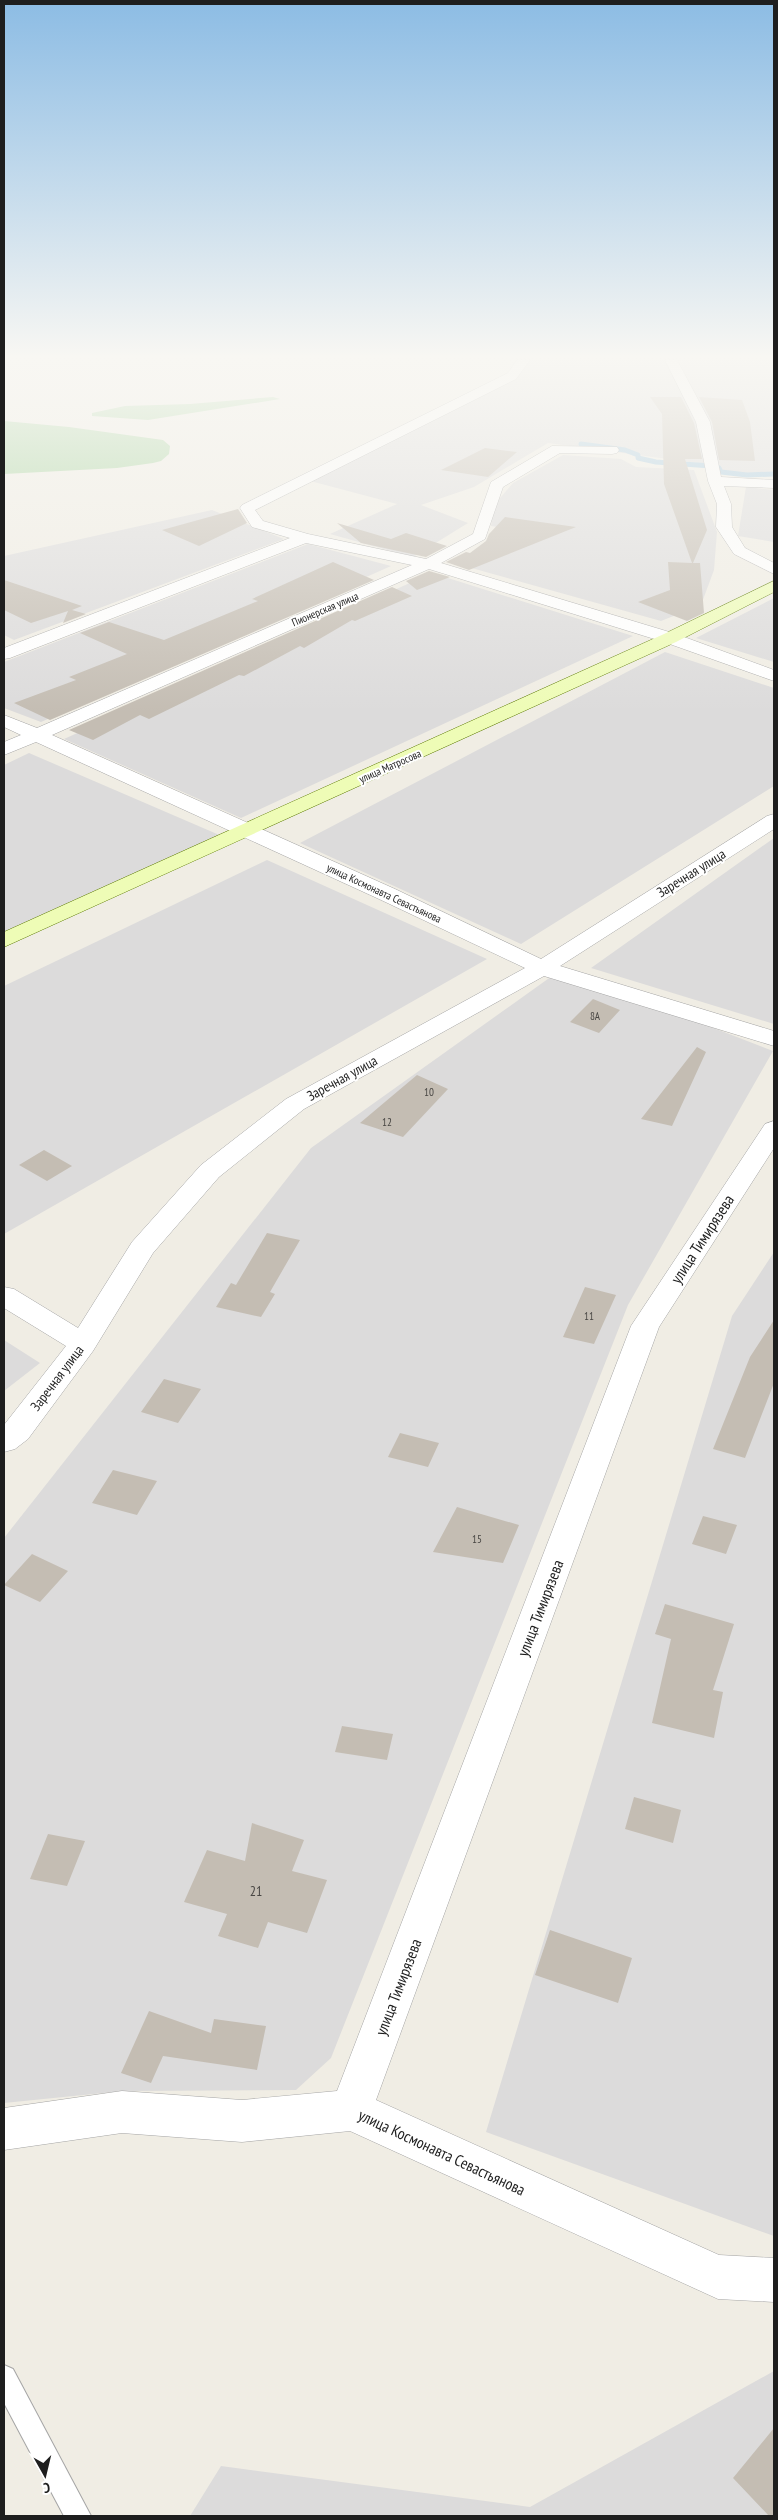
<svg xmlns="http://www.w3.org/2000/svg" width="778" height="2520" font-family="'PT Sans Narrow',sans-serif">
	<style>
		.residential { fill: #dcdbdb }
		.forest { fill: #a0d097 }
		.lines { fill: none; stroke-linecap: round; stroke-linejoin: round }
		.stream { stroke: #a3c8df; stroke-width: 5 }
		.building { fill: #c4bdb3 }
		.lane-casing { stroke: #a5a5a5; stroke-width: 2 }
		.street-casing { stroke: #a5a5a5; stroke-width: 1 }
		.secondary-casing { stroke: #5b7901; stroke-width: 1 }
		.lane { fill: #fff; fill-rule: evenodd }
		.street { fill: #fff; fill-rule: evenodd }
		.secondary { fill: #eefcb6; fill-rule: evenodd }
		.labels { text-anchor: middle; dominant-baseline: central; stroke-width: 4; stroke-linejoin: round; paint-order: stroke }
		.far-street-label { font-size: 11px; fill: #1e1e1e; stroke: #fff }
		.number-label { font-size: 11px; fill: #484643 }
		.street-label { font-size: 14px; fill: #1e1e1e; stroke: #fff }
		.near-number-label { font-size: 14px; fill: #484643 }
		.near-street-label { font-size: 16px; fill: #1e1e1e; stroke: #fff }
	</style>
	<rect width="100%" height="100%" fill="#f0ede4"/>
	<path class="residential" d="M529,360H668L698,416L679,360H774V474L717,473L705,464L548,443L474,487L421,505L468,523L413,557L330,534L397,504L299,478L519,375Z
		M563,455L621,459L636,467L694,470L717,532L714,570L701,605L661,621L450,562L524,531L491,526L494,505L513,483Z
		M746,487L774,490V542L738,536Z
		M212,510L284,539L14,640L4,635V556Z
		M308,544L391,566L41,722L4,708V662Z
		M432,573L633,636L241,818L64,739Z
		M774,598V662L696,638Z
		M665,652L774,688V786L521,944L300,843Z
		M29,753L224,837L4,933V765Z
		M774,838V1024L591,968Z
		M267,860L487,959L4,1234V986Z
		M552,976L662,1008L773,1051L628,1305L331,2058L296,2090L123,2091L4,2103V1538L311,1148Z
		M774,1252V2236L486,2132L732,1316Z
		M4,1340L40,1363L4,1391Z
		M774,2371V2516H190L221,2466L530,2507Z"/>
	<path class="forest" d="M273,397L280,399L148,420L92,416V413L125,406L190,404Z
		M4,421L69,427L163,440L170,446L169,454L161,461L153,463L117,468L4,474Z"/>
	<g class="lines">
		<path class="stream" d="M581,444L625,450L638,455V458L656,462L711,466L719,468L721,472L747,475L774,474"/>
	</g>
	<path class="building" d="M650,397H681L694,423L702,459H685L707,530L693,563H700L704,613L687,621L638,602L670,590L668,562L692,563L664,484L662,414Z
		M699,397L742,400L750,422L755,461L719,460L712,422Z
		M485,448L517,452L488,477L441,470Z
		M238,509L247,523L199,546L162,530Z
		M505,517L576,527L469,570L446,562L466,552L470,553L486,541L489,534Z
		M337,523L391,539L406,533L447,546L426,557L361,543Z
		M333,562L374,580L50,720L14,703L76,680L69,677L127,654L80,633L109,622L164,640L258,601L252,599Z
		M429,571L450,577L417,590L406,581Z
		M4,580L82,606L72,610L86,614L63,623L68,611L31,623L4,610Z
		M392,587L412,596L355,621L352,620L304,648L300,646L244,676L239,675L149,719L140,715L93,740L69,730Z
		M593,999L620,1010L599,1033L570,1022Z
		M697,1047L706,1052L672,1126L641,1119Z
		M417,1075L448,1089L403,1137L360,1123Z
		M44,1150L72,1166L47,1181L19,1165Z
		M267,1233L300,1240L270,1292L275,1294L261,1317L216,1307L231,1283L236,1285Z
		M585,1287L616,1295L594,1344L563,1337Z
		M774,1320V1383L745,1458L713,1449L750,1357Z
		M164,1379L201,1389L178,1423L141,1412Z
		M400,1433L439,1443L428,1467L388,1457Z
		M113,1470L157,1481L137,1515L92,1503Z
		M457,1507L519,1525L503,1563L433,1552Z
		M703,1516L737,1525L726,1554L692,1544Z
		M32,1554L68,1571L40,1602L4,1585Z
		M665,1604L734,1624L713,1690L723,1692L714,1738L652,1723L671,1639L655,1634Z
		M342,1726L393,1734L387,1760L335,1752Z
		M634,1797L681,1810L673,1843L625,1829Z
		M252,1823L304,1840L292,1871L327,1880L307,1933L268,1922L258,1948L218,1936L227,1914L184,1902L207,1850L245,1861Z
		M48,1834L85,1841L67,1886L30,1879Z
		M550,1930L632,1958L618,2003L535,1975Z
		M149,2011L211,2033L214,2019L266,2026L257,2070L163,2056L151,2083L121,2073Z
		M774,2428V2516H769L733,2478Z"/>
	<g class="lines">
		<defs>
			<path id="lane" d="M4,2365L13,2369L91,2516H64L4,2403Z"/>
			<path id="street" d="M517,360H530L516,379L255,510L263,521L308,534L426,559L473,534L491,482L552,446L617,447L619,450L617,453L612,454L560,453L503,487L485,539L441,563L676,634L774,670V681L664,642L429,569L52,735L395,889L541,959L767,816L774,814V829L560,966L774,1031V1046L544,976L304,1109L219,1177L153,1253L93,1351L28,1439L15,1449L4,1452V1425L66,1346L4,1308V1287L14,1289L78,1328L132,1242L201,1165L286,1099L525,968L379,899L36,742L4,755V742L21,735L4,727V715L37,728L412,565L306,543L10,658L4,659V648L290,538L252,527L240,508L242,505L508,373Z
				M665,360H677L710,422L721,477L774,480V488L724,486L731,504L732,527L745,548L774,563V574L734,554L716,527L717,504L708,481L696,422Z
				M774,1121V1148L659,1327L376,2100L719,2255L774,2258V2302L718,2299L350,2131L242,2142L122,2133L4,2150V2108L122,2091L242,2100L337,2091L631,1326L765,1124Z"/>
			<path id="secondary" d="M774,581V592L676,642L4,947V932L664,634Z"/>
		</defs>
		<use href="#lane" class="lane-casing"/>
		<use href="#street" class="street-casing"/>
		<use href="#secondary" class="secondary-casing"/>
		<use href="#lane" class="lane"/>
		<use href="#street" class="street"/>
		<use href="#secondary" class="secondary"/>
	</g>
	<linearGradient id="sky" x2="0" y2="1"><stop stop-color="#8cbce4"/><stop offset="0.5" stop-color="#f8f7f3"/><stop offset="1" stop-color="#f8f7f3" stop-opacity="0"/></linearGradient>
	<rect width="778" height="713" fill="url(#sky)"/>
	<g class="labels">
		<g class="far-street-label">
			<text transform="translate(325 609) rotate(-23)">Пионерская улица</text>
			<text transform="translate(390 766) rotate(-24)">улица Матросова</text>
			<text transform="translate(384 893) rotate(25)">улица Космонавта Севастьянова</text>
		</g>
		<g class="number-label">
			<text x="595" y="1016">8А</text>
			<text x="429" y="1092">10</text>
			<text x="387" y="1122">12</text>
			<text x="589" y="1316">11</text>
			<text x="477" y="1539">15</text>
		</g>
		<g class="street-label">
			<text transform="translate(691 873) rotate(-32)">Заречная улица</text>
			<text transform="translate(342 1078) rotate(-29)">Заречная улица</text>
			<text transform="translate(57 1378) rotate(-53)">Заречная улица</text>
		</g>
		<g class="near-number-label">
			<text x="256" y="1891">21</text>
		</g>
		<g class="near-street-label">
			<text transform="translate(702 1239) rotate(-57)">улица Тимирязева</text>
			<text transform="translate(540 1608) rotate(-69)">улица Тимирязева</text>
			<text transform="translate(398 1987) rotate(-69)">улица Тимирязева</text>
			<text transform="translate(442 2152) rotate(25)">улица Космонавта Севастьянова</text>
		</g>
	</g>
	<rect width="778" height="2520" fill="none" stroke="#1e1e1e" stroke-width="10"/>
	<g transform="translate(45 2475) rotate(172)" stroke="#ffffff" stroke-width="4" paint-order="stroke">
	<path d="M0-4L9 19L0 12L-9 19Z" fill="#1e1e1e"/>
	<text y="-8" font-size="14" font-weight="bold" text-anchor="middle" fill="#1e1e1e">С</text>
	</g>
</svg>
